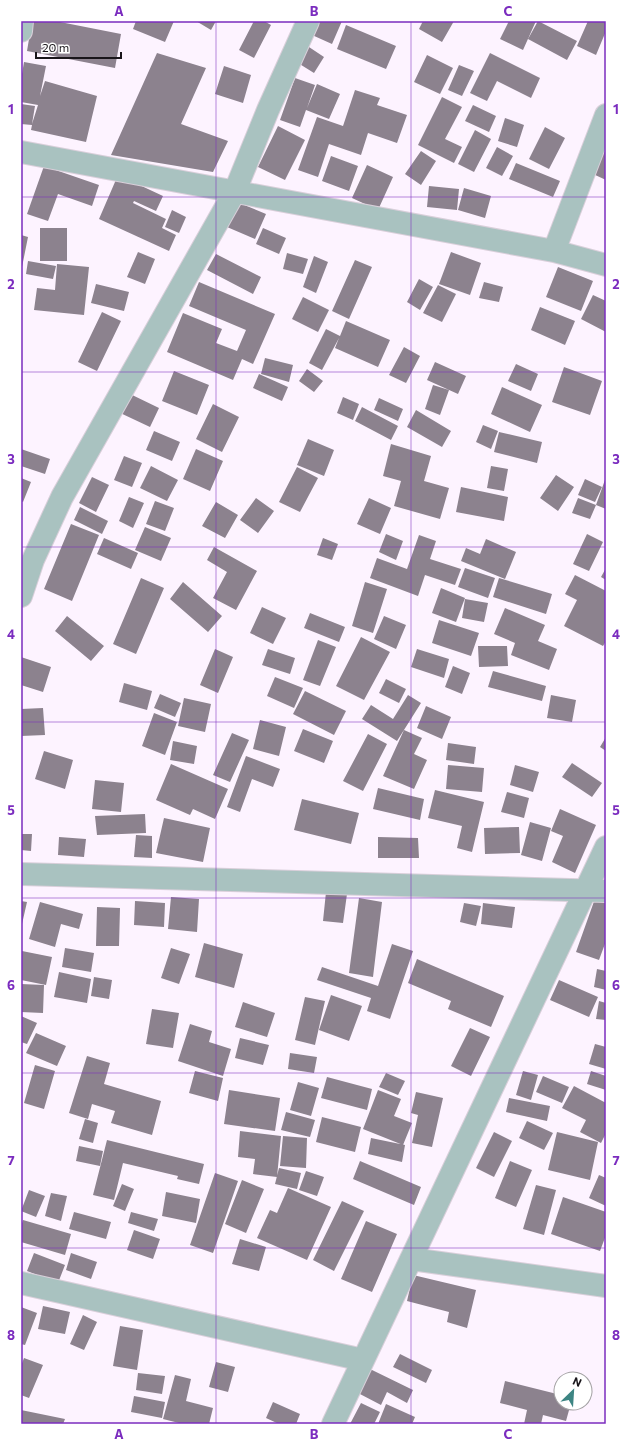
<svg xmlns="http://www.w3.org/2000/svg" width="627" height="1445" font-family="Commissioner,sans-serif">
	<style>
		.building { fill: #8c828e }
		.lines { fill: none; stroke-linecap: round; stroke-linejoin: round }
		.minor-casing { stroke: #d9cfda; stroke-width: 24 }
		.minor { stroke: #a9c2c0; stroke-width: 22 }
		.grid { fill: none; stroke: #7b2cbf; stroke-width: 1; stroke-opacity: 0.55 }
		.neatline { fill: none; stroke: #7b2cbf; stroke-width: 1.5 }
		.grid-label { font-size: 13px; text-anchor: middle; font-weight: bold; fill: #7b2cbf }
	</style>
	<rect width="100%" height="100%" fill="#fdf3ff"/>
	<path class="building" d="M32,21H55L121,34L115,68L27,51Z
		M136,21H174L165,42L133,29Z
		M196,21H216L211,30Z
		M254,21H264L271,25L254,58L239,50Z
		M318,21H342L332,44L312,35Z
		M423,21H454L442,42L419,29Z
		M509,21H536L523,50L500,39Z
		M538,21L577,41L567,60L528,39Z
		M588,21L606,22V31L596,55L577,46Z
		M346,25L396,46L386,69L337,49Z
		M309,47L324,57L314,73L298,63Z
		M157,53L206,68L181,124L228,141L213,172L111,155Z
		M490,53L540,78L531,98L497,81L487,101L470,93Z
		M427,55L453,68L440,94L414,82Z
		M24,62L46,66L40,96L45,81L97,96L86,142L31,130L32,125L21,124V104L35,106L32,124L38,105L21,102V80Z
		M459,65L474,71L462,96L448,90Z
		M224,66L251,75L243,103L215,94Z
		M295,78L315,85L307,108L317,84L340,94L329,119L306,110L300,127L280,120Z
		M355,90L380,98L377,105L407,115L397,143L368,133L361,155L329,144L318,177L298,170L317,117L343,126Z
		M442,97L462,107L445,139L462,147L454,163L418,145Z
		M473,105L496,116L489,132L465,121Z
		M505,118L524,125L517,147L498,141Z
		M278,126L305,140L285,180L258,167Z
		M545,127L565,138L549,169L529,159Z
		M475,130L491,139L474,172L458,164Z
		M497,147L513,156L502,176L486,168Z
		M606,148V180L593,174Z
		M421,151L436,161L421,185L405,174Z
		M331,156L358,166L349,191L322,181Z
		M516,163L560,181L553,197L509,179Z
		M367,165L393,177L378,210L352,198Z
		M44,166L99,185L92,206L58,194L48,221L27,214Z
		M118,175L163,196L156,211L134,201L133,203L166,219L162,228L176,235L169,251L99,219Z
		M429,186L459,189L457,210L427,207Z
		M464,188L491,196L485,218L458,210Z
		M237,202L266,214L255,239L227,227Z
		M172,210L186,217L179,233L165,227Z
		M40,228H67V261H40Z
		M263,228L286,238L279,254L256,244Z
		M21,235L28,237L22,267H21Z
		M138,252L155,259L145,284L127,277Z
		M451,252L481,263L470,295L439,284Z
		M287,253L308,259L303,274L283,269Z
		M216,254L261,277L253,294L207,270Z
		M314,256L328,262L316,293L303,287Z
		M355,260L372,267L349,319L332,311Z
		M28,261L56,266L53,279L26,274Z
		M57,264L89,267L84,315L34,310L37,288L55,290Z
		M558,267L593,281L581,311L546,297Z
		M419,279L433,287L420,310L407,302Z
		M199,282L275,314L253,364L242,359L233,380L167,352L183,313L222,329L216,343L237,351L246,330L189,306Z
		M484,282L503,287L499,302L479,298Z
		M96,284L129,292L124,311L91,303Z
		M438,285L456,294L442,322L423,313Z
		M593,295L606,301V332L581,319Z
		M303,297L329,310L318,332L292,319Z
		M540,307L575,321L565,345L531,330Z
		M102,312L121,321L97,371L78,362Z
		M346,321L390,340L378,367L335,348L339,338L322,370L309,363L326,329L340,336Z
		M404,347L420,356L406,383L389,375Z
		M265,358L293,365L289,382L261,374Z
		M435,362L466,376L458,394L427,380Z
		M516,364L538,374L531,391L508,381Z
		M564,367L602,381L590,415L552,402Z
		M307,369L323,381L314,392L299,381Z
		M174,371L209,385L197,415L162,401Z
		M259,374L288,387L282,401L253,388Z
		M433,385L449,390L440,415L425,409Z
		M502,387L542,405L530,432L491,414Z
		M126,392L159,408L150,427L116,411Z
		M343,397L359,404L353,420L337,413Z
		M379,398L403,409L398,421L374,410Z
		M213,404L239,417L222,452L196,439Z
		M362,407L398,426L391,440L355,421Z
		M416,410L451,431L442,447L407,427Z
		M483,425L498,431L491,449L476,442Z
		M154,431L180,442L172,461L146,450Z
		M499,432L542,442L537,463L494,452Z
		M308,439L334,450L324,476L297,465Z
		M391,444L431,456L424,481L449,488L440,519L394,506L401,481L383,476Z
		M21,449L50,459L45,474L21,466Z
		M196,449L223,461L210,491L183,479Z
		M124,456L142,463L132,487L114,480Z
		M151,466L178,480L167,501L140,488Z
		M491,466L508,469L504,491L487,488Z
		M297,467L318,478L300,512L279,502Z
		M556,475L574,487L558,511L540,498Z
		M92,477L109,485L96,512L79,503Z
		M606,477V509L596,505Z
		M21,478L31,482L23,502L21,501Z
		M585,479L602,487L595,502L578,495Z
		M461,487L508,497L504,521L456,512Z
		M129,497L144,503L133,528L119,521Z
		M256,498L274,511L258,533L240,520Z
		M369,498L391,508L380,534L357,524Z
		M578,498L596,505L590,519L572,513Z
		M155,501L174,508L165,531L146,524Z
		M216,502L238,515L225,538L202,526Z
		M80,507L108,521L102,534L74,520Z
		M71,524L99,535L72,601L44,589Z
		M145,527L171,538L161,561L135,550Z
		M386,534L403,541L396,560L379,552Z
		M587,534L603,542L589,571L573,564Z
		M419,535L436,541L430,559L461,569L455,585L425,575L418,596L370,578L377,558L407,569Z
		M104,538L138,553L131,569L97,554Z
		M323,538L338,544L332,560L317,555Z
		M486,539L516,552L505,579L461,561L466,548L480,554Z
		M214,547L257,571L236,610L213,598L227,572L207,560Z
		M465,568L495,578L488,598L458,587Z
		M606,568V580L601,577Z
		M575,575L606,591V641L603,646L564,626L577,600L565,594Z
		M141,578L164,588L136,654L113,644Z
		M499,578L552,594L546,614L493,597Z
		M183,582L222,616L208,632L170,599Z
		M365,582L387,589L373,633L352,626Z
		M441,588L465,598L456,622L432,613Z
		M465,599L488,603L484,622L462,618Z
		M262,607L286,618L273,644L250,633Z
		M505,608L545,625L538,641L557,649L549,670L511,655L515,643L494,634Z
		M310,613L345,627L339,642L304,628Z
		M67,616L104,646L91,661L55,631Z
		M384,616L406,625L396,649L374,639Z
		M439,620L479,633L471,656L432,643Z
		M361,637L390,652L364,700L336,686Z
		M318,640L336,647L320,686L303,680Z
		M478,646H507L508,666L479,667Z
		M215,649L233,657L218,693L200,685Z
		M268,649L295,658L290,674L262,665Z
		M417,649L449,659L444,678L411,667Z
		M21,657L51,667L43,692L21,685Z
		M453,666L470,673L462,694L445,687Z
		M493,671L546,686L542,701L488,687Z
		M275,677L303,688L294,708L267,696Z
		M386,679L406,689L399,703L379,693Z
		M124,683L152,691L147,710L119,702Z
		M305,691L346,711L334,735L293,714Z
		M160,694L181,703L175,717L154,708Z
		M408,695L421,703L397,741L362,719L371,705L393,719Z
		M551,695L576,700L572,722L547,718Z
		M184,698L211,704L205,732L178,726Z
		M426,706L451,717L442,739L417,728Z
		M43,708L45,735L21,736V709Z
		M154,713L177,722L165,755L142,746Z
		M260,720L286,727L279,756L253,749Z
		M303,729L333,741L324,763L294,751Z
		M404,730L422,738L414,754L427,760L414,789L383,776Z
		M232,733L249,740L230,782L213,775Z
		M368,734L387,744L363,791L343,781Z
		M606,737V751L600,747Z
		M173,741L197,746L194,764L170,760Z
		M448,743L476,747L474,764L446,760Z
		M44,751L73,760L65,789L35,779Z
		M246,756L280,769L273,787L252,779L240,812L227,807Z
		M572,763L602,783L592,797L562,777Z
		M171,764L228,789L215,819L193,809L190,815L156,800Z
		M448,765L484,768L482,792L446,789Z
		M515,765L539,772L533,792L510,785Z
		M95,780L124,783L121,812L92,809Z
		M378,788L424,799L420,820L373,809Z
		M435,790L484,802L472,852L457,848L462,826L428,818Z
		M507,792L529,798L524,818L501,812Z
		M302,799L359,813L351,844L294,830Z
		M560,809L596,825L575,873L552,862L563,836L551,831Z
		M145,814L146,833L97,835L95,816Z
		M164,818L210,828L203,862L156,853Z
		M530,822L551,828L542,861L521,855Z
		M519,827L520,853L485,854L484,828Z
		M21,834H32L31,851L21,850Z
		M136,835L152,836V858L134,857Z
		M59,837L86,839L84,857L58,855Z
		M378,837L418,838L419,858H378Z
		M326,892L347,894L343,923L323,921Z
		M597,893L606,897V941L599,960L576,952Z
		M171,897L199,899L197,932L168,929Z
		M359,898L382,902L373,977L349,973Z
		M21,901L27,902L22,924H21Z
		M135,901L165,903L164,927L134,925Z
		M40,902L83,914L79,929L61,924L55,947L29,939Z
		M464,903L481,906L476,926L460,922Z
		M483,903L515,907L512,928L481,924Z
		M97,907L120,908L119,946H96Z
		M204,943L243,954L234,988L195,977Z
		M392,944L413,951L390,1019L367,1011L371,998L317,980L322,967L378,986Z
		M65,948L94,953L91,972L62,967Z
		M171,948L190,954L179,984L161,978Z
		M22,951L52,957L46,985L21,980Z
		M417,959L504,996L491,1027L448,1009L451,1001L408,983Z
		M597,969L606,971V990L594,987Z
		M59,972L91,979L87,1003L54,997Z
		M94,977L112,980L109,999L91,996Z
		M559,980L598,997L589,1017L550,1000Z
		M21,984L44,985L43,1013L21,1012Z
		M331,995L362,1006L349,1041L319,1030Z
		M305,997L325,1001L315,1045L295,1040Z
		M599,1001L606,1003V1020L596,1019Z
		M243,1002L275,1013L267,1037L235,1027Z
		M152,1009L179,1013L173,1048L146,1044Z
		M21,1016L37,1023L27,1044L21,1042Z
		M190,1024L212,1031L209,1042L231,1049L223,1076L178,1061Z
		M470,1028L490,1037L471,1076L451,1066Z
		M36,1033L66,1046L57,1066L26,1053Z
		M240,1038L269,1045L263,1065L235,1058Z
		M595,1044L606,1047V1069L589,1064Z
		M290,1053L317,1057L314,1073L288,1069Z
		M87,1056L110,1063L104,1084L161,1101L152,1135L111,1123L115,1111L92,1104L88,1119L69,1113Z
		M35,1065L55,1071L44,1109L24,1103Z
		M195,1071L223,1078L218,1101L189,1093Z
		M523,1071L538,1075L531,1100L516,1095Z
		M591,1071L606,1076V1090L587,1084Z
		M386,1073L405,1081L398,1095L379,1087Z
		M543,1076L569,1087L562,1103L536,1092Z
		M327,1077L372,1089L367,1110L321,1098Z
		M298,1082L319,1088L311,1116L290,1110Z
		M574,1086L606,1103V1133L601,1143L580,1132L586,1120L562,1108Z
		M229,1090L280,1098L275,1131L224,1124Z
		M378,1090L401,1099L394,1116L412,1123L403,1145L363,1129Z
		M416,1092L443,1098L432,1147L412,1143L418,1115L411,1113Z
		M509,1098L550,1106L547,1121L506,1112Z
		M286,1112L315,1120L310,1137L281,1130Z
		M322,1117L361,1127L355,1152L316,1142Z
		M85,1119L98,1123L93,1143L79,1139Z
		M527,1121L553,1133L544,1150L519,1138Z
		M240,1131L281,1136L277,1177L253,1174L255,1159L238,1157Z
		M494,1132L512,1141L494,1177L476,1168Z
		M557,1132L598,1142L590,1180L548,1170Z
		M283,1136L307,1138L306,1168L280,1166Z
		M371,1138L405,1145L402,1162L368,1154Z
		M107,1140L204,1164L199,1184L177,1179L178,1176L123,1163L114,1200L93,1195Z
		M79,1146L103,1151L100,1166L76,1161Z
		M360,1161L421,1187L414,1205L353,1179Z
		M510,1161L532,1170L516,1207L495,1198Z
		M279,1168L301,1173L297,1189L275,1184Z
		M306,1171L324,1177L317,1196L299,1190Z
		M215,1173L238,1181L213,1253L190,1245Z
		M599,1175L606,1178V1206L589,1198Z
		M242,1180L264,1189L246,1233L225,1224Z
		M122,1184L134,1189L125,1211L113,1206Z
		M536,1185L556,1190L544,1235L523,1229Z
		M288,1188L331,1207L307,1260L257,1238L270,1210L277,1213Z
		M29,1190L45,1196L36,1217L21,1211Z
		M166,1192L200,1199L196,1223L162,1216Z
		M51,1193L67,1196L61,1221L45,1216Z
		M563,1197L606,1212V1235L600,1251L551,1234Z
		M342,1201L364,1211L334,1271L313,1260Z
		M74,1212L111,1222L106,1239L69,1229Z
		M131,1212L158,1219L154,1231L128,1223Z
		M23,1220L71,1234L65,1255L21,1242V1227Z
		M366,1221L397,1234L372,1292L341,1279Z
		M134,1230L160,1239L153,1259L127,1250Z
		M240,1239L266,1247L259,1271L232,1264Z
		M34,1253L65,1265L58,1283L27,1271Z
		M71,1253L97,1262L91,1279L66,1270Z
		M413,1275L476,1290L467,1328L447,1322L449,1312L407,1301Z
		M43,1306L70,1312L65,1334L38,1329Z
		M21,1307L37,1313L25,1345L21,1344Z
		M83,1315L97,1322L84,1350L70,1344Z
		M120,1326L143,1330L137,1370L113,1366Z
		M400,1354L432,1370L426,1383L393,1367Z
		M24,1358L43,1365L29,1398L21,1395V1366Z
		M216,1362L235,1367L228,1392L209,1387Z
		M370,1369L413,1390L407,1403L387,1392L381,1405L358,1393Z
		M138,1373L165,1376L162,1394L136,1390Z
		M175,1375L191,1379L186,1401L213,1408L209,1424H183L163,1419Z
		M505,1381L561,1395V1403H571L566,1421L543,1415L541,1424H524L527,1410L500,1403Z
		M134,1396L165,1402L162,1418L131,1412Z
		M273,1402L300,1414L296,1424H279L266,1418Z
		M361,1403L380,1412L374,1424H350Z
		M386,1404L415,1417L412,1424H378Z
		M21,1410L65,1419L63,1424H21Z"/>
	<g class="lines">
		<defs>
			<path id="minor" d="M21,31L22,21
				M21,152L554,251L606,265
				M554,251L606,115
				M21,596L33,560L62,497L235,191L268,110L308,21
				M21,874L606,891
				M411,1259L606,1286
				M21,1283L363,1360
				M333,1424L606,847"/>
		</defs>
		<use href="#minor" class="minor-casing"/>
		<use href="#minor" class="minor"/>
	</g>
	<path class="grid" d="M216,21V1424M411,21V1424M21,197H606M21,372H606M21,547H606M21,722H606M21,898H606M21,1073H606M21,1248H606"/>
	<rect width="627" height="1445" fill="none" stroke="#ffffff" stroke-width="44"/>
	<g transform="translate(573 1391) rotate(25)"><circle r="19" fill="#ffffff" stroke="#a3a1a3"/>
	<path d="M0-3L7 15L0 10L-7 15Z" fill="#3d8583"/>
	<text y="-6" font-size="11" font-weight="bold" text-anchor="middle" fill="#19151a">N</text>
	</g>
	<path d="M36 52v6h85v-6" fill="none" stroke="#19151a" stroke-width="2"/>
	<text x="42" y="52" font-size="12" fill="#19151a" stroke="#ffffff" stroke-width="3" paint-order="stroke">20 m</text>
	<rect x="22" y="22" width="583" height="1401" class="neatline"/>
	<g class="grid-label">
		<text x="119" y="16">A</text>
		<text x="314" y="16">B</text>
		<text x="508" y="16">C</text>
		<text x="11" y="114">1</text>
		<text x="616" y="114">1</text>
		<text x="11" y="289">2</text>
		<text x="616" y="289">2</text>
		<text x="11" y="464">3</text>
		<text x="616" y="464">3</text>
		<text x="11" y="639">4</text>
		<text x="616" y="639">4</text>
		<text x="11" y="815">5</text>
		<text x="616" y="815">5</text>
		<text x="11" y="990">6</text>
		<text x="616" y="990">6</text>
		<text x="11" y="1165">7</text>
		<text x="616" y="1165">7</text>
		<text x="11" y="1340">8</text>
		<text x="616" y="1340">8</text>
		<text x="119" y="1439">A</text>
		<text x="314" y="1439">B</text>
		<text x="508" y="1439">C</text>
	</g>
</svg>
